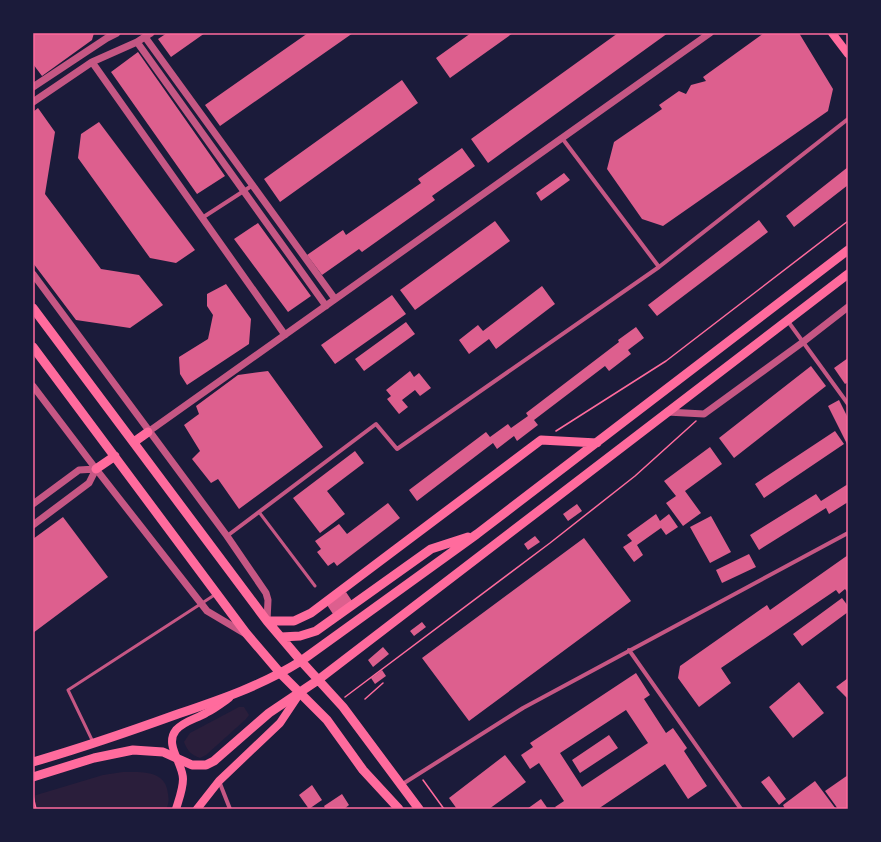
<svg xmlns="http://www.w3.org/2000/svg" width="881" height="842" font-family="'Source Sans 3',sans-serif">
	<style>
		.green { fill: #2a1e3b }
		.building { fill: #dd5f8e; fill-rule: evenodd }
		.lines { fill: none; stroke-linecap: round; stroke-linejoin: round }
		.path { stroke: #ff6b9d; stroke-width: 1.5 }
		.service { stroke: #c65784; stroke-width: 3 }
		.minor { stroke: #c65784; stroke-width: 4 }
		.tertiary { stroke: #c65784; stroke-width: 7 }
		.secondary { stroke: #ff6b9d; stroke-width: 8 }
		.primary { stroke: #ff6b9d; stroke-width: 9 }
		.neatline { fill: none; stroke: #ff6b9d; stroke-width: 1.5 }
	</style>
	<rect width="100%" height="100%" fill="#1b1b3a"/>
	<path class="green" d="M239,707H244L249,715L246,719L206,755L200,758C191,755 187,750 184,742L190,733Z
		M123,772C142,772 166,770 168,794C169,800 169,803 166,809H33V796L103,775Z"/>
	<path class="building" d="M33,33H94L92,40L42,76L33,64Z
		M167,33H205L171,57L158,39Z
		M308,33H353L220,126L205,105Z
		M471,33H513L450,78L436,58Z
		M618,33H668L488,163L471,139Z
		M764,33H799L833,89L828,111L663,226L642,219L607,169L614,142L662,109L659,105L679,91L686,94L691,85L706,81L703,77Z
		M138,52L225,176L197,194L111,72Z
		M402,80L418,103L280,202L264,179Z
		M38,108L55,132L45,194L101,269L139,275L163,305L130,328L76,320L33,263V112Z
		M99,122L195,250L176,263L150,258L78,158L81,134Z
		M462,148L475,166L432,196L435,200L362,252L359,249L322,275L307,255L343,230L346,235L421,183L418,179Z
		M848,167V185L794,227L786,216Z
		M564,173L570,180L541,201L536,193Z
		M759,220L768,232L657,316L648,305Z
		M495,221L510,241L415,310L400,290Z
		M258,223L311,296L288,312L234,239Z
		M226,284L251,319L249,344L187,385L180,374L179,357L208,339L213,315L207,306V294Z
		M542,286L555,304L496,349L489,339L469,354L459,340L478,325L483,331Z
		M392,295L406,314L335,364L321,345Z
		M406,322L415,334L364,371L355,359Z
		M636,327L644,338L628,350L631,354L609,371L605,366L534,420L538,425L517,441L514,436L497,449L493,443L417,501L409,490L486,432L490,437L508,424L511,428L528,416L526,413L619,342L618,340Z
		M848,358V382L845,384L834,368Z
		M811,366L826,386L734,458L719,438Z
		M268,371L323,447L239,509L218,479L211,483L192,459L200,451L184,425L199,414L196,406L238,375Z
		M410,371L414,377L419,373L431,388L420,396L415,390L402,400L408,407L399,414L387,399L391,396L386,390Z
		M839,400L848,418V446L828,406Z
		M835,431L844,444L764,498L755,484Z
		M710,447L722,464L685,491L701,513L683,526L666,503L676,496L664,481Z
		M355,451L364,463L327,491L345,514L320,533L293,498Z
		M848,484V502L829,514L826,508L759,550L750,535L816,494L821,501Z
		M388,503L400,518L337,566L334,562L328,566L317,552L321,549L315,541L339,524L347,534Z
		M577,504L582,511L568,521L563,514Z
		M656,514L660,521L669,514L678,527L666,535L661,528L637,545L643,555L634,562L623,547L632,541L627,535Z
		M711,516L731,552L710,563L690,527Z
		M63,517L108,577L33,633V539Z
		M535,536L540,542L528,550L524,544Z
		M584,538L631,601L469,721L422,658Z
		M749,554L756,567L722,583L716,570Z
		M848,555V593L845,589L839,594L836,590L721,668L731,683L699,707L678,678L680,666L767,605L770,610Z
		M346,592L352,601L333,614L327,605Z
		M842,598L848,606V612L802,646L793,634Z
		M422,622L426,627L414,636L410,631Z
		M383,647L389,654L373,667L368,660Z
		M382,670L386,676L375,684L371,678Z
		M636,673L650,695L644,699L666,733L673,728L687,748L684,751L707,786L688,799L665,764L598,809H557L555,807L564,801L539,763L530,769L521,755L533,747L530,743ZM626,710L648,743L582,787L560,753Z
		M848,678V699L836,687Z
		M799,682L824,713L793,738L769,707Z
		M609,735L618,748L580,773L572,760Z
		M505,755L526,782L489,809H457L449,798Z
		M848,775V809H838L825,791Z
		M769,776L786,799L779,805L761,782Z
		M815,781L836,809H785L783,805Z
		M312,785L322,800L309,809L299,795Z
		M342,794L349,805L344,809H323L325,808L324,806Z
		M541,799L548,809H527Z"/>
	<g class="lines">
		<path class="path" d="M556,431L666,361L848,221
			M345,697L550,543L635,476L696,421
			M365,699L383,683
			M423,780L444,809
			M33,796L36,809
			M39,809H55"/>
		<path class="service" d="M259,512L315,586
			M93,742L68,690L216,594"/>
		<path class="minor" d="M562,138L659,267
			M202,218L253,185
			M787,320L848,404
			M227,536L376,424L397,449L659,267L848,119
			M629,650L741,809
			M219,781L230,809
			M401,785L523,708L848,533"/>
		<path class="tertiary" d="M145,37L335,299
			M137,42L326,306
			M92,62L285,335
			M33,87L107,38L117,33
			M33,102L92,62L137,42L151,33
			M33,274L227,536L266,593L268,600L267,621
			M33,386L96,469L207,611L244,633
			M667,412L704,414L803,342L848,307
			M148,432L710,33
			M33,504L79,470L96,469L89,483L33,525"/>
		<path class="secondary" d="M832,33L848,54
			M176,809C179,799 183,789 183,779C183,763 164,745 176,730C184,721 196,719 206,713C214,709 222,703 229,698
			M197,809L219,781L280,723L300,693"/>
		<path class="primary" d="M33,308L267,621L301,661L343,707L419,809
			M33,347L246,633L281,674L327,720L363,770L399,809
			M134,442L148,432
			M96,469L115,456
			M267,621H294L311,613L541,440L597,443
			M281,637L300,636L316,631L431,549L468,537
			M33,762C81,748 128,732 175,715C219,700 261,686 301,661L477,534L848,250
			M33,777L94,758L133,750L163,752L192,765H206L214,761L269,713L318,680L848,274"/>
	</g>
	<rect width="881" height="842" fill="none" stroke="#1b1b3a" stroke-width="68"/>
	<rect x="34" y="34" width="813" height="774" class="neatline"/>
</svg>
